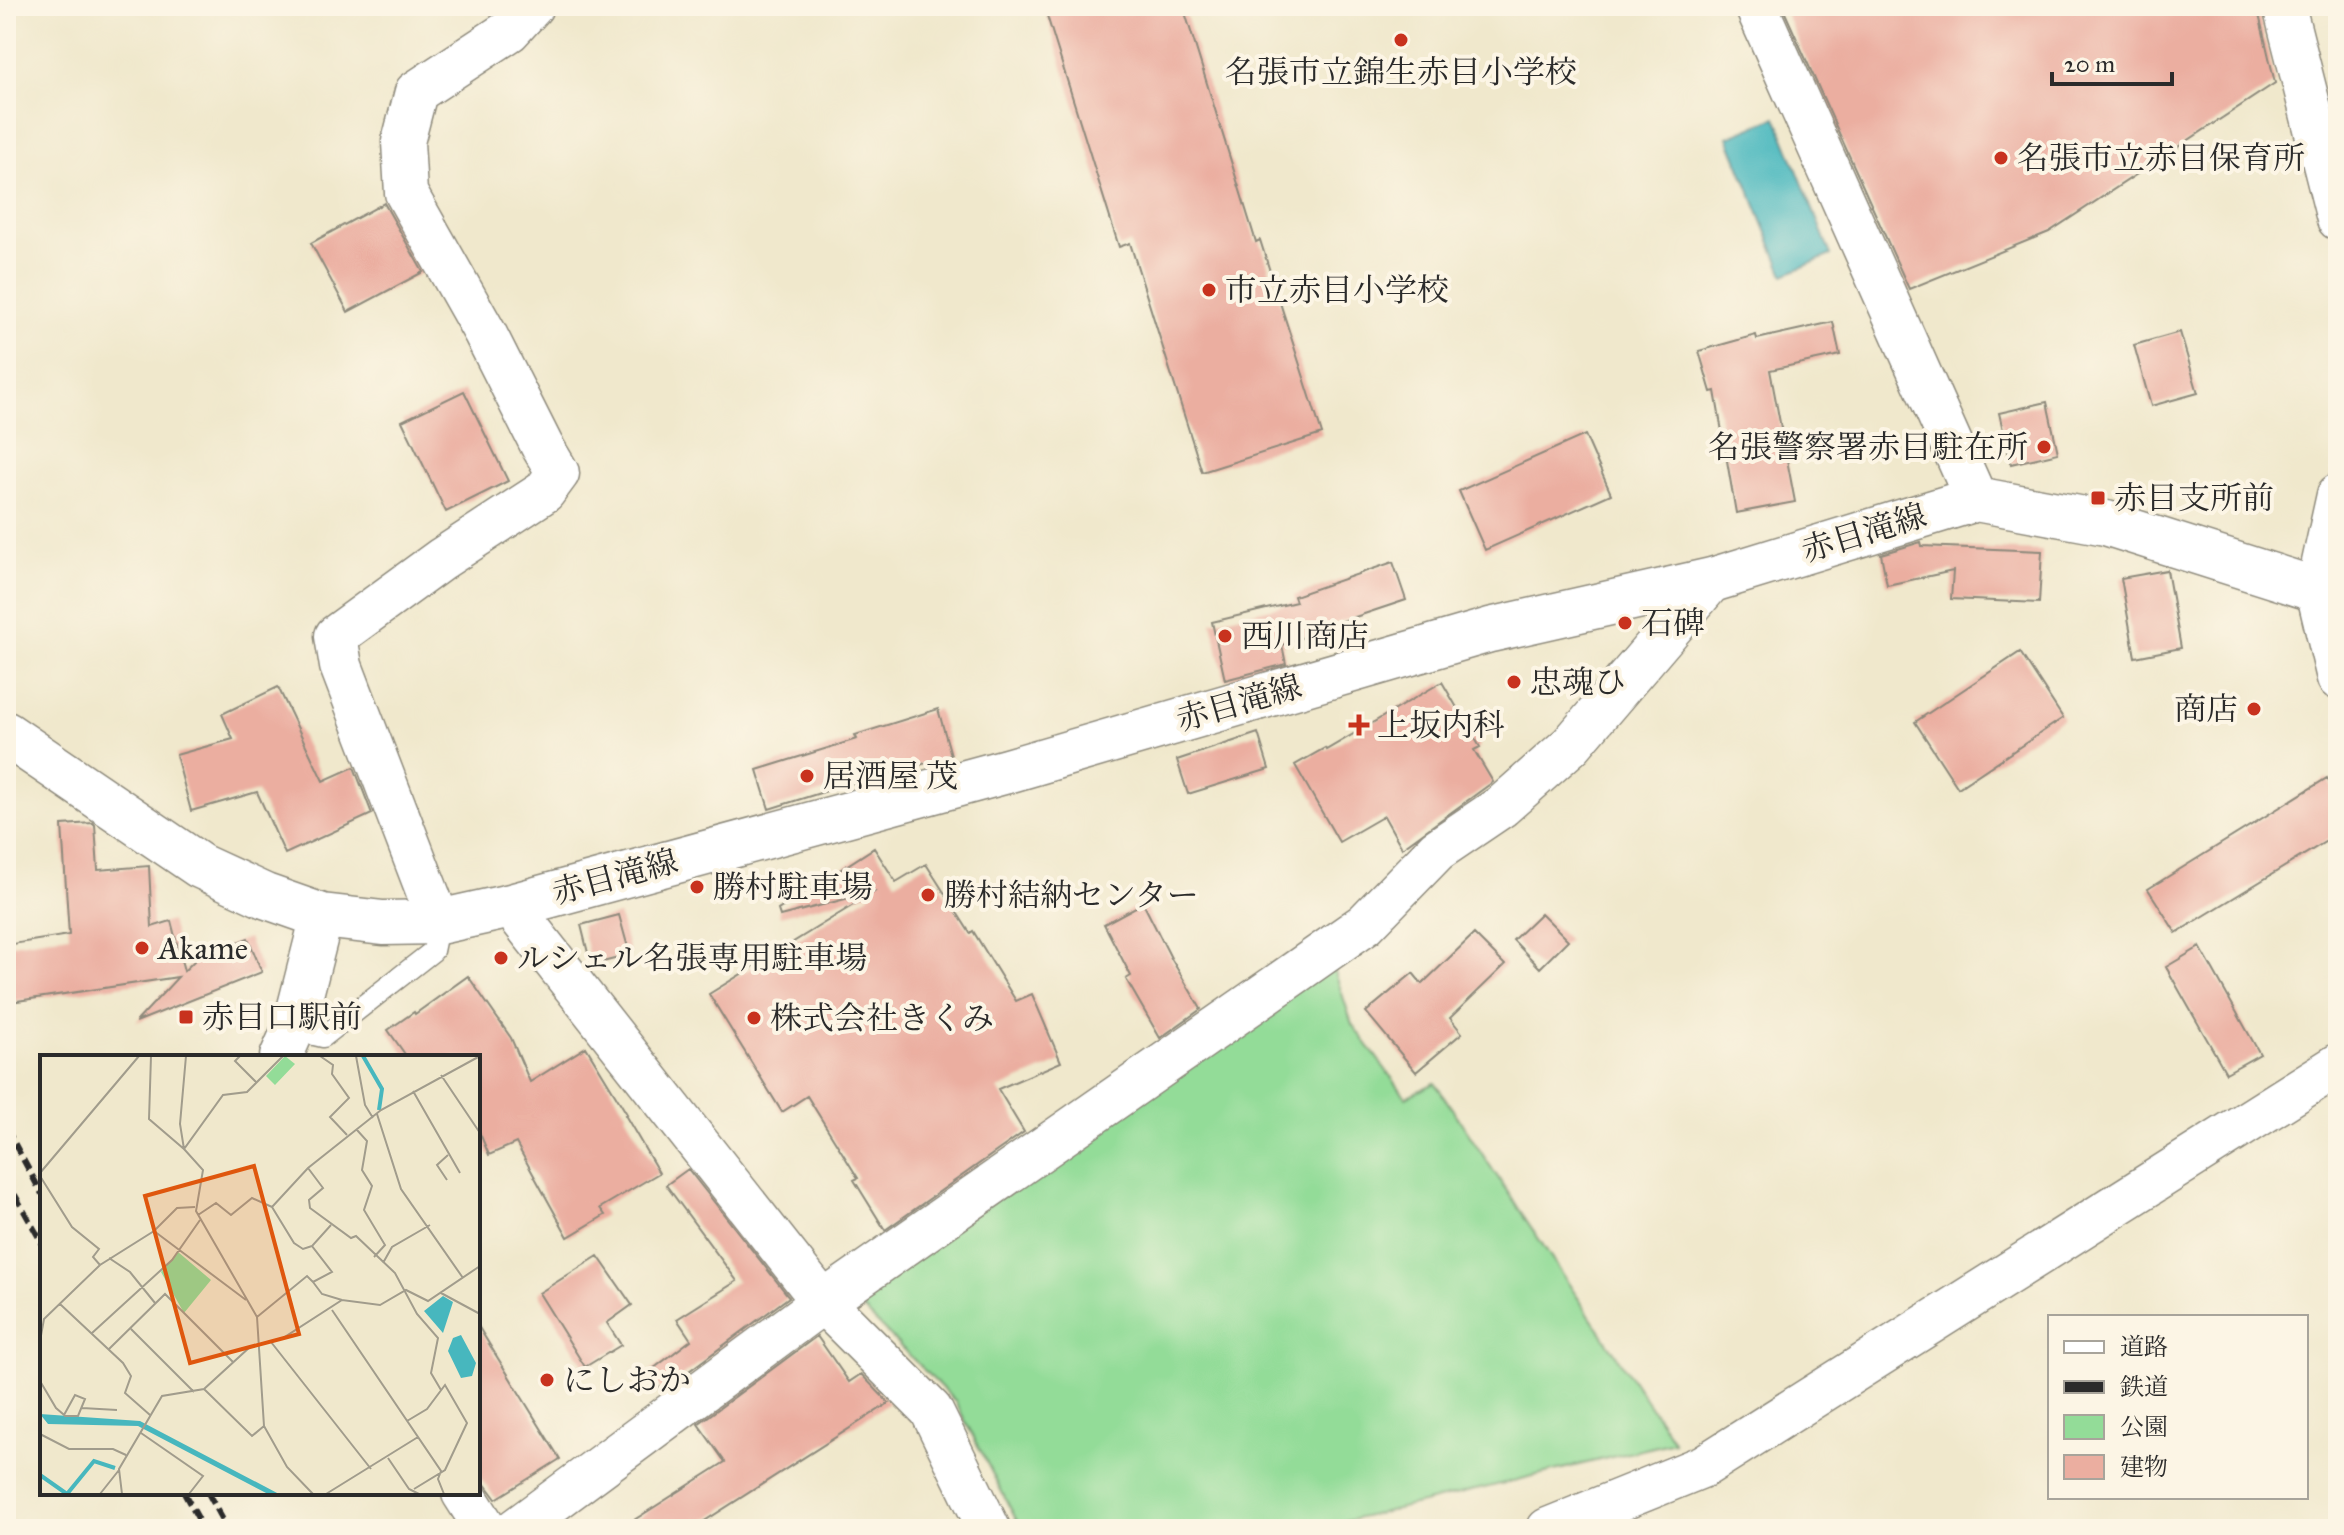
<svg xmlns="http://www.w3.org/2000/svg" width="2344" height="1535" font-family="'IM FELL Great Primer','Noto Serif JP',serif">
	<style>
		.green { fill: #93dc98; stroke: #5f8462; stroke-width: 2 }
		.water { fill: #47b7be; stroke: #397174; stroke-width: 2 }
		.building { fill: #ebaea0 }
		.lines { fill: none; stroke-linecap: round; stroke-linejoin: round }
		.lane-casing { stroke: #8e8a7c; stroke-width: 23 }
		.street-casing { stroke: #8e8a7c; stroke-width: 45 }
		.secondary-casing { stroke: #8e8a7c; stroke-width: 47 }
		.lane { stroke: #fff; stroke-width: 20 }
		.street { stroke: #fff; stroke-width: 42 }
		.secondary { stroke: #fff; stroke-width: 44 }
		.rail { stroke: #2b2b2b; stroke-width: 6; stroke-dasharray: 12 6; stroke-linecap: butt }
		.poi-dot { fill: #c8321e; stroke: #fcf5e5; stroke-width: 3 }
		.labels { text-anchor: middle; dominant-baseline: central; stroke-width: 8; stroke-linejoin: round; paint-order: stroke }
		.poi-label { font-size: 32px; fill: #2b2b2b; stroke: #fcf5e5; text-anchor: start }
		.street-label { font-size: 32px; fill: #2b2b2b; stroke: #fcf5e5 }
		.inset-river { fill: none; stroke: #47b7be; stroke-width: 4 }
		.inset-road { fill: none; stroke: #a19c8c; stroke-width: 2 }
		.view { fill: #df570e; fill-opacity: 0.15; stroke: #df570e; stroke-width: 4 }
		.inset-edge { fill: none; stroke: #2b2b2b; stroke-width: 4 }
	</style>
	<rect width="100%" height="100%" fill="#fcf5e5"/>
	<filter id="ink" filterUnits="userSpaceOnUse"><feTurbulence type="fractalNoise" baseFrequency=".0125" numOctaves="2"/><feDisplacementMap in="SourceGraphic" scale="16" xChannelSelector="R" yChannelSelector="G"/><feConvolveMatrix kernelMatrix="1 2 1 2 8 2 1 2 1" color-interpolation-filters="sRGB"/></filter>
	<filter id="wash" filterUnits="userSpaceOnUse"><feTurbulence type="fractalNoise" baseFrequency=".006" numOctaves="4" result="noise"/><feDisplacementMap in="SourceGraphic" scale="32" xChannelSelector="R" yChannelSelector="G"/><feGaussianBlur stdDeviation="1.8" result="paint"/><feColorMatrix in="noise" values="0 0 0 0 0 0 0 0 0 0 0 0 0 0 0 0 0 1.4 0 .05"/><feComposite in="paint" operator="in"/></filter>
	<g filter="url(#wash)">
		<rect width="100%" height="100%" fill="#f0e8cc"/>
		<path class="green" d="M1332,963L1352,1024L1406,1097L1435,1083L1674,1442L1314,1529H1021L955,1401L851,1297Z"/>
		<path class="water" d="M1776,117L1831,255L1784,275L1728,137Z"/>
		<g id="blocks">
			<path class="building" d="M1044,6H1183L1256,242L1260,240L1322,434L1202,472L1130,243L1119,247Z
				M1782,6H2257L2275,83L2049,232L1909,289Z
				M384,203L423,272L348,312L311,243Z
				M1833,322L1840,355L1770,370L1795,502L1736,513L1715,391L1711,392L1699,351L1756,335L1757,339Z
				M2180,332L2198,393L2151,406L2134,345Z
				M464,391L508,481L446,512L402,421Z
				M2047,402L2058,453L2011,464L1999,413Z
				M1585,435L1611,494L1485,550L1459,491Z
				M1921,542L1922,546L2042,551L2039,603L1951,599L1953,571L1887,585L1881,554Z
				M1393,562L1406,600L1331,625V627L1282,645L1286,664L1225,680L1212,622L1296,602L1294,596Z
				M2167,570L2181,648L2135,657L2121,578Z
				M2020,652L2063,718L1958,788L1915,722Z
				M1442,682L1480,747L1474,750L1493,782L1402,848L1384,816L1339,842L1295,765L1325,748L1326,750Z
				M278,687L323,781L354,767L372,814L285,854L257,792L191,811L176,755L233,739L222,714Z
				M938,709L951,755L869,781L868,778L769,809L757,770L857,739L855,735Z
				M1258,733L1269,769L1188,794L1177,760Z
				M2327,778L2338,797V834L2176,933L2148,889Z
				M93,823L95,825L98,870L149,866L152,927L171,921L184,971L197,958L248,938L262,972L136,1022L178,977L10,1002L6,973V945L69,935L62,825Z
				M874,848L896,882L926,864L970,933L973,931L1016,1001L1032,994L1061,1062L998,1089L1024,1132L885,1230L854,1180L858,1178L807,1096L782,1112L709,994L876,891L780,916L778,910Z
				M1143,903L1172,960L1201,1009L1160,1038L1126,979L1131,976L1104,924Z
				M1541,913L1568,940L1540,968L1513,940Z
				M619,915L630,955L591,965L581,925Z
				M1474,934L1505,965L1450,1018L1462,1033L1416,1072L1366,1012L1413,973L1422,984Z
				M2200,947L2260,1054L2226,1073L2166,967Z
				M468,976L511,1038L530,1082L586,1047L627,1114L625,1115L659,1173L600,1208L605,1215L568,1237L516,1143L489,1155L478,1129V1057H407L388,1030L414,1012L415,1014Z
				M688,1169L789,1297L662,1391L649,1372L691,1340L677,1319L737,1281L666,1185Z
				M598,1256L632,1305L607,1323L621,1345L585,1367L539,1293Z
				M478,1326L560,1459L496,1499L478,1475Z
				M817,1336L849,1382L861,1374L889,1403L692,1529H620L725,1462L698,1424Z"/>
		</g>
	</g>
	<g filter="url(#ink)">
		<use href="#blocks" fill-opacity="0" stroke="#8e8a7c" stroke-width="2"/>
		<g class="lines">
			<defs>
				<path id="lane" d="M293,1030L323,1037L433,951L439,922"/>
				<path id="street" d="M1756,6L1976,499
					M2284,6L2338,219
					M2338,495L2317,590L2338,678
					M511,906L823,1302L931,1410L989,1529
					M439,922L341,666L336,636L443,558L544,492L558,473L542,446L485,333L406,193L403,142L416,92L509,31L532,6
					M281,1057L293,1030L322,916
					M463,1493L486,1529
					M516,1529L823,1302L1365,924L1437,850L1502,806L1571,745L1712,580
					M1548,1529L1704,1466L2338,1065"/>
				<path id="secondary" d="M6,734L200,866L265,896L322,916L383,923L439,922L511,906L1007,771L1490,630L1712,580L1976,499L2106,523L2317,590L2338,593"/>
			</defs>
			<use href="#lane" class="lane-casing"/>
			<use href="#street" class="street-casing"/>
			<use href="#secondary" class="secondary-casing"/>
			<use href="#lane" class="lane"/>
			<use href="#street" class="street"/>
			<use href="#secondary" class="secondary"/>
			<path class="rail" d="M6,1128L42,1194
				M6,1179L42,1243
				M184,1493L204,1529
				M208,1493L228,1529"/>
		</g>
	</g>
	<g class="poi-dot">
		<circle cx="1401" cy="40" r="8"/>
		<circle cx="2001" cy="158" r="8"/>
		<circle cx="1209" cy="290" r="8"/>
		<circle cx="2044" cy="447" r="8"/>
		<rect x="2090" y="490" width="16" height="16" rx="4"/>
		<circle cx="1625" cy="623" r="8"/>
		<circle cx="1225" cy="636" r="8"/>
		<circle cx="1514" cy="682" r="8"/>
		<circle cx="2254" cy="709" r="8"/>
		<path d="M1355 713h8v8h8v8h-8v8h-8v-8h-8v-8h8z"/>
		<circle cx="807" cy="776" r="8"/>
		<circle cx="697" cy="887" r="8"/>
		<circle cx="928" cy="895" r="8"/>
		<circle cx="142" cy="948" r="8"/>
		<circle cx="501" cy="958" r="8"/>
		<rect x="178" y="1009" width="16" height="16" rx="4"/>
		<circle cx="754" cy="1018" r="8"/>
		<circle cx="547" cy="1380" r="8"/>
	</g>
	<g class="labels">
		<g class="poi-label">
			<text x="1401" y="72" text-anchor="middle">名張市立錦生赤目小学校</text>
			<text x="2017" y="158">名張市立赤目保育所</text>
			<text x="1225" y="290">市立赤目小学校</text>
			<text x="2028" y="447" text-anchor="end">名張警察署赤目駐在所</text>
			<text x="2114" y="498">赤目支所前</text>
			<text x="1641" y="623">石碑</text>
			<text x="1241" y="636">西川商店</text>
			<text x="1530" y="682">忠魂ひ</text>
			<text x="2238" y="709" text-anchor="end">商店</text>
			<text x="1377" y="725">上坂内科</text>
			<text x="823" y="776">居酒屋 茂</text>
			<text x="713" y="887">勝村駐車場</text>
			<text x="944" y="895">勝村結納センター</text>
			<text x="158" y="948">Akame</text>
			<text x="517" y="958">ルシェル名張専用駐車場</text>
			<text x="202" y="1017">赤目口駅前</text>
			<text x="770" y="1018">株式会社きくみ</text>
			<text x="563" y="1380">にしおか</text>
		</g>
		<g class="street-label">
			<text transform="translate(1864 533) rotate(-17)">赤目滝線</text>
			<text transform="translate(1239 703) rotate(-16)">赤目滝線</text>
			<text transform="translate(615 877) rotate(-15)">赤目滝線</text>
		</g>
	</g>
	<g transform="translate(40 1055)">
		<rect width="440" height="440" fill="#f0e8cc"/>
		<path d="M245,1L255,9L235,30L226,21ZM138,197L171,225L144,258L121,217Z" fill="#93dc98"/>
		<path d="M403,241L413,247L403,278L384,256ZM421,280L436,308L432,321L421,323L408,296L413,283ZM0,359L100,366L239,439H228L98,371L8,369Z" fill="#47b7be"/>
		<path class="inset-river" d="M323,1L342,34L339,55M0,420L27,439L54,406L75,413"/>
		<path class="inset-road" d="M111,1L109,64L144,94L183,40L207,37L243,1M146,1L140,69L144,94L163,115L156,156L217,262L224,371L247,412L273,439M200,1L195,6L217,28M280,1L293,10L292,19L309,43L290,62L307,80M316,1L325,50L333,63M401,20L440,78M373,36L420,118M337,59L361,134L423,223M317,75L327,86L322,115L332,131L324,155L345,190L334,202M268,113L283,133L269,145L270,153L311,183L316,181L355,218L377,259L398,283L391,318L401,335M0,118L99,1M0,121L32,172L59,194L53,202L60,210M407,125L397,110L408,100M232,152L254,188L263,194L272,191M158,160L176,148L191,160L212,143L232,152L268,113L341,55L440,1M114,176L206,245M69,203L90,217L115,248M343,208L352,192L390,170M273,227L282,239L302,245M401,238L440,259M20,249L83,308L91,321L85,338L110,360M292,255L401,416L398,424L404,439M217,262L267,221L273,227L292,217L272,191L291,170M91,274L154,337M52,278L132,205L160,165M0,286L4,264L60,210L114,176L137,153L155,152M231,287L331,414M68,295L125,239L193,307M0,326L16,353L23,359L25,361H38L45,344L35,340L24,360M164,334L212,381L224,371M42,353L77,355M367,366L387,354L405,330L427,368L405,415L374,434M101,378L163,421L149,439M0,379L29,394H73L86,400M348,403L369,434L379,439M60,439L79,415M82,439L79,414L122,341L164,334L210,292L243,283L302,245L340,250L366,235L388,246L440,211M286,439L378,382"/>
		<path class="view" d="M214,111L259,279L150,308L105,141Z"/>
		<rect width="440" height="440" class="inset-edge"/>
	</g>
	<rect width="2344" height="1535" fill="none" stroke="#fcf5e5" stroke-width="32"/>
	<rect x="2048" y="1315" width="260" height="184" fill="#fcf5e5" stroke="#a8a49b" stroke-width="2"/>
	<rect x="2064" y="1341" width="40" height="12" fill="#ffffff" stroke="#a8a49b" stroke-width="2"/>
	<text x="2120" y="1355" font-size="24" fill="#2b2b2b">道路</text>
	<rect x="2064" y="1381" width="40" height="12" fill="#2b2b2b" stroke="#a8a49b" stroke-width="2"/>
	<text x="2120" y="1395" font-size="24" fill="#2b2b2b">鉄道</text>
	<rect x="2064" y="1415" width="40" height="24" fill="#93dc98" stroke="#a8a49b" stroke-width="2"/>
	<text x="2120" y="1435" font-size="24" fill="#2b2b2b">公園</text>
	<rect x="2064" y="1455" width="40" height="24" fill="#ebaea0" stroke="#a8a49b" stroke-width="2"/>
	<text x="2120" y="1475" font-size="24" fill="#2b2b2b">建物</text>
	<path d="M2052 72v12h120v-12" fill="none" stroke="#2b2b2b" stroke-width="4"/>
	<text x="2064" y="72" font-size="24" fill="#2b2b2b" stroke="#fcf5e5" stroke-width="6" paint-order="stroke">20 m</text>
</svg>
